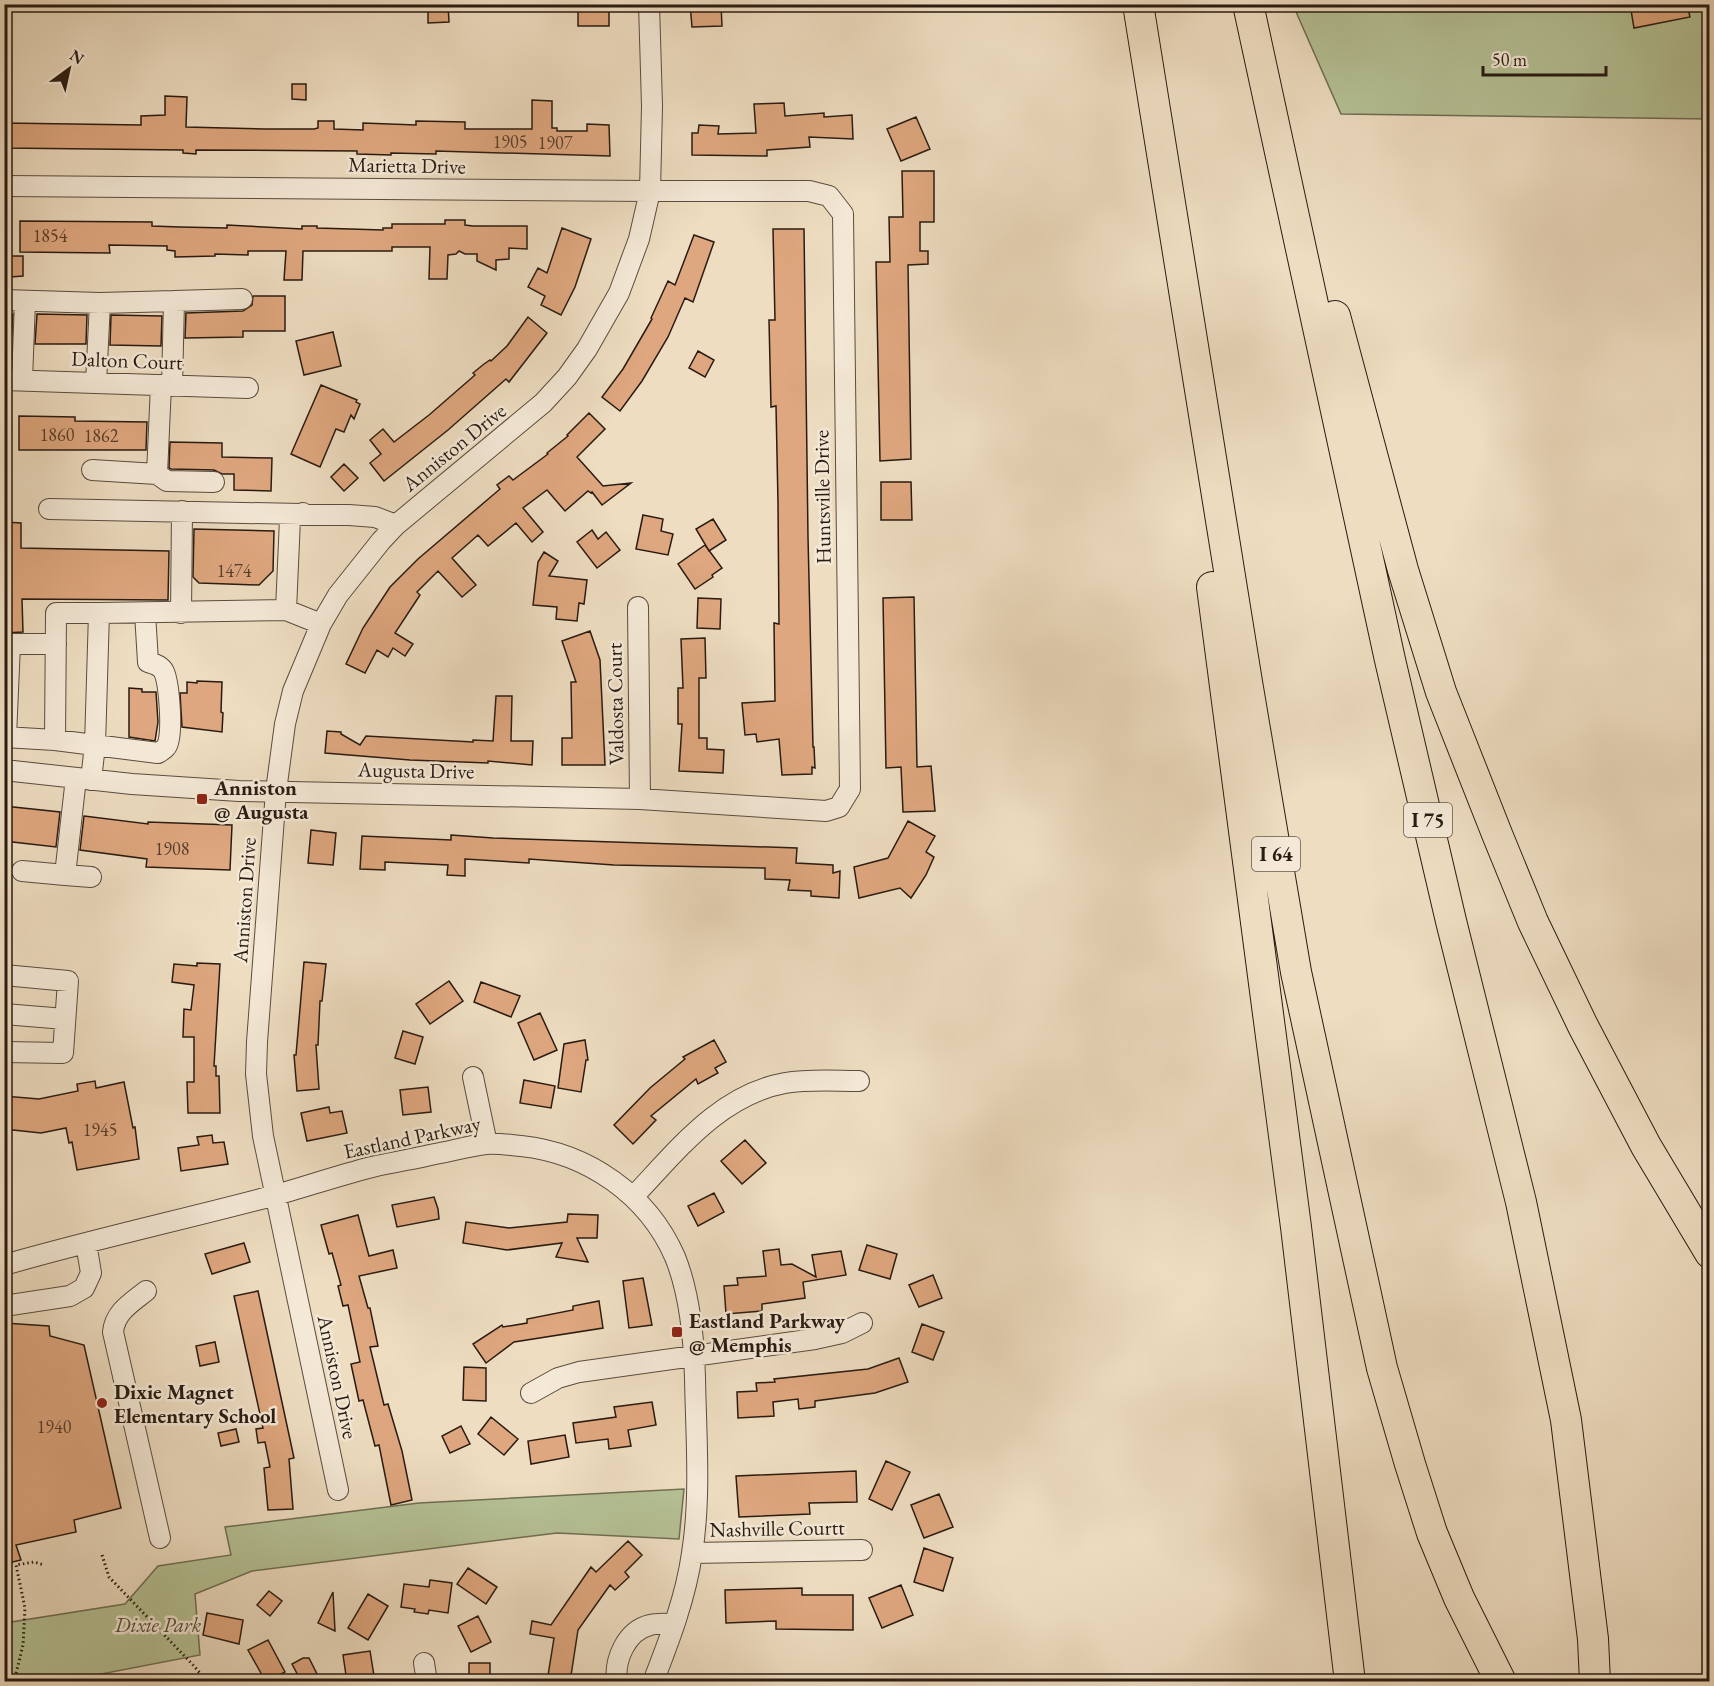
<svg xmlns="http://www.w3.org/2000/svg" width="1714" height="1686" font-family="'EB Garamond',serif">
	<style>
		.green { fill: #b5c296; stroke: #6f6e54; stroke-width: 1.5 }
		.building { fill: #dfa77f; stroke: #291b12; stroke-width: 1.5 }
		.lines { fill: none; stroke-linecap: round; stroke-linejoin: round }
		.minor-casing { stroke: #5a4c3e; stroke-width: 22 }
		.highway-casing { stroke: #291b12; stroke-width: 32 }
		.path { stroke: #291b12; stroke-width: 3; stroke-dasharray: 1.5 3; stroke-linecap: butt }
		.minor { stroke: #f4e9d7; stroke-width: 20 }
		.highway { stroke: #eeddc1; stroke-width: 30 }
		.poi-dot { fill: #8f2418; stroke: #f4e9d7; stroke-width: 2 }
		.labels { text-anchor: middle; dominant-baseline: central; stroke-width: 5; stroke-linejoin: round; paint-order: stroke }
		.number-label { font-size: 18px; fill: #563e2d }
		.shield { fill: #f4e9d7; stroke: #66594d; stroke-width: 1.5 }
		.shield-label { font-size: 20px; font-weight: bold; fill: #291b12 }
		.street-label { font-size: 21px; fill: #291b12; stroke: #f4e9d7 }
		.poi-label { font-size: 21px; font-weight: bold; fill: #291b12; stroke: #f4e9d7; text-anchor: start }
		.park-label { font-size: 21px; font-style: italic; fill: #534d3a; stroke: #f4e9d7 }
	</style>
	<rect width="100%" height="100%" fill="#eeddc1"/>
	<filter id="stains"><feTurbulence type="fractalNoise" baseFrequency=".00333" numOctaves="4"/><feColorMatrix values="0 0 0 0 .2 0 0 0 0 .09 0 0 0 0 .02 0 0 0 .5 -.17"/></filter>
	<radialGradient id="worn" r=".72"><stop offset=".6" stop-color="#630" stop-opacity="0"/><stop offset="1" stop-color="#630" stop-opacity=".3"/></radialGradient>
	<path class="green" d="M1293,5L1709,8V119L1341,114Z
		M684,1489L679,1539L557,1533L252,1571L195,1594L200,1655L65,1681H5V1623L125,1604L158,1566L231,1555L225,1527L419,1503Z"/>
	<path class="building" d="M428,4H448L449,22L428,23Z
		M578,4H609V26H578Z
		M690,4H721L722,26L692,27Z
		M1641,4H1687L1690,17L1634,28L1631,10L1641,8Z
		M292,84H306V100L292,99Z
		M165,96L187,97L186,127L265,129H314L318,128V121H334V129L363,130V123L416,125V121L465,122V129H532V100L552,101V128H557V131H587V124L609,125L610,156L436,151V154L391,153V155L357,154V151L196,150V154L183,153V150L4,148V123L141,125V116L165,115Z
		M784,103L785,116L824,113V117L852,115L853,139L809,137L810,147L767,150V156L692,155V133H698L699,125L719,126L718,134L756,133L754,104Z
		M916,117L930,149L901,161L887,129Z
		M902,171H934V222H920V251H928V264L908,265L911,459L880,461L876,262H890L889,217H903Z
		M445,220H465V225L473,226H527V249L509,248V259L496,260V270L477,261V254H465L459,251L456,254L448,255L447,279H429L430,247H392V251H303L302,280H284L286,251H248V255L215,254V256L175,257V251L167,250V246L109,245L110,253L20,252V221L152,222V226L180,227L227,228V225L302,229V226H317V228L383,230V228H392V224H445Z
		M562,228L591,239L575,287L561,315L541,305L545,296L528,287L538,268L547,273Z
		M773,229H804L808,537L813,747H814L815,768L812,767V774L782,775L779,739L757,742L756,734L745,735L742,703L775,701L774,623L779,624L778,503L776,406L771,407L769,320H775Z
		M694,235L714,242L693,302L685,298L668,337L642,381L620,411L602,397L623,369L652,319L651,318L668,281L675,285Z
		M10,256H23V276L10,277Z
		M253,296H285V331H243V337L185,338L186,313L243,311L252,305Z
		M4,314H13L11,342L4,341Z
		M37,314L87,315L86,344H35Z
		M111,315L162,316L161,346L110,345Z
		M528,317L547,333L509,382L506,379L448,430L384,481L370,463L381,454L370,440L383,429L394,442L429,415L475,375L473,373L484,364L490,360L491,361L507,346Z
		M333,332L341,366L304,375L296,341Z
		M698,351L714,360L705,377L689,368Z
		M321,385L357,400L356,402L360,404L354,419L351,415L344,432L336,429L320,467L291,454Z
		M589,413L605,429L577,457L603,486L631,483L602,505L592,492L591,493L588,491L565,511L547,490L523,508L543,532L532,542L516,523L488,546L478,535L452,558L476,585L462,597L438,571L417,592L420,595L395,633L413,644L405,656L393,648L388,657L377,650L365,673L346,664L363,628L390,587L418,559L500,489L497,485L509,476L513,480L548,454L547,453L568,436L567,435Z
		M19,416L75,417V421L147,422L146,450H19Z
		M170,442L222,443V457L272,458L271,491L234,490V474H222L214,470L171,469L169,468Z
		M344,464L358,478L344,491L331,477Z
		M881,482H911L912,520H881Z
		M643,515L663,519L661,531L673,534L668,555L636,549Z
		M713,519L726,540L709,551L696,529Z
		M4,522L21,523V548L169,551L168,600L22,599L23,632L4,633Z
		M194,529L274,531L273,571L259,585L199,583L193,577Z
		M592,530L598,539L606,532L620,550L597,568L577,542Z
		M705,545L722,568L712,575L713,577L695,589L678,564Z
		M544,552L558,561L549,576L587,580L584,604L579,603L577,621L556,619L557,607L533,605L538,562Z
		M914,597L917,767L931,766L935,811L903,812L901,767L886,768L883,598Z
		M698,598L721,599L720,629L697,628Z
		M590,631L600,660L605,765H562V738H572L571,682H576L562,641Z
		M705,638L706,678H699V738H707V749L724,750L723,773L679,771L682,724H678V688H683L681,639Z
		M197,681L222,682L221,712L223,713L222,732L182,727L180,693H187V682L197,683Z
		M129,688L142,689V692H156L158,722L155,741L129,737Z
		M496,696H512L511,741H533L532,765L488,761V763L410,760L325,753L327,731L341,732V734L360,745L366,736L473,742V740L493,741Z
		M4,806L60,812L56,847L4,841Z
		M84,816L148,824V822L232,825L230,870L146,867L147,859L80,850Z
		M908,821L935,836L926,852L934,857L926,875L911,898L900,888L859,898L854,867L888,858Z
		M311,830L336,833L333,865L308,863Z
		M451,835L493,838L797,848L796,863L833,865V873L840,871L839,898L811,896V891L788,890L790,880L765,879V868L614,865L529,859V863L465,859V876L447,875L448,865L385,862V870L360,869L362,836L451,840Z
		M304,962L326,964L322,1001H320L318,1045H316L319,1089L297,1091L294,1055H296Z
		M197,963L220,964L214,1066H216V1076H219L220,1113H188L187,1082H194V1037H183L184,1009L191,1010L194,985L172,982L174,964L197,966Z
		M449,981L463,1001L430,1024L416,1004Z
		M481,982L520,996L511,1017L474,1002Z
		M540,1013L557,1050L534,1060L518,1023Z
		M403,1031L423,1037L415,1064L395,1058Z
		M585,1040L588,1060H586L581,1092L558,1088L564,1044Z
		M714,1040L726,1062L715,1068L718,1073L698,1084L696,1079L651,1116L656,1120L633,1144L614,1125L650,1088L685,1059L683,1057Z
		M524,1080L555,1086L551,1108L520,1103Z
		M95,1081L96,1088L124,1082L133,1128L135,1127L139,1159L77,1170L72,1142L69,1143L66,1128L41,1133L4,1129V1096L39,1099L78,1091L77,1084Z
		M428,1087L431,1112L403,1115L400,1090Z
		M329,1107L330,1113L342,1111L347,1133L307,1141L301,1113Z
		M212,1135L213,1143L224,1142L228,1164L181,1171L178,1148L199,1145L197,1137Z
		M745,1140L766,1163L742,1184L721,1161Z
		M714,1193L724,1212L698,1226L688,1206Z
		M434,1197L438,1209L439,1219L397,1227L392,1205Z
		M568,1214L598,1215L597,1238H577L588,1262L556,1257L562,1243L507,1250L463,1243L466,1222L509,1228L567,1222Z
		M358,1215L369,1256L393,1250L397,1268L359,1276L368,1308H370L378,1346L370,1347L384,1405L388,1404L402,1451L412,1500L391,1505L379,1445L375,1446L363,1400L359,1401L351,1364L360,1362L348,1305L343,1306L338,1286L341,1285L332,1253L329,1254L321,1225Z
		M244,1243L250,1262L212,1274L205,1254Z
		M867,1245L897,1254L890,1279L859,1270Z
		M779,1249L781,1265L792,1264L816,1277L812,1255L841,1251L846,1275L803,1282L805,1298L762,1304V1311L726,1314L724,1286L738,1285L737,1278L766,1276L763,1251Z
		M933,1275L942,1298L919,1307L909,1285Z
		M643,1278L652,1325L629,1328L623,1281Z
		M258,1291L294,1458L289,1459L293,1509L268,1510L264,1468L270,1467L265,1442L258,1443L256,1429L263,1428L234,1296Z
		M599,1301L603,1328L514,1342L486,1363L473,1344L502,1325L503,1327L527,1323V1319L573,1310V1306Z
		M4,1323L49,1326L50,1336L84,1345L121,1508L74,1520L76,1532L16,1545L21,1560L4,1564Z
		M922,1324L944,1332L933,1360L912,1352Z
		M215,1342L219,1362L200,1366L196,1346Z
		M899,1358L908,1382L875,1393L815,1401V1407L799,1409L798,1399L773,1402L774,1416L738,1418L737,1392L757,1391L756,1383L775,1382L774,1379L868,1369Z
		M464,1367L486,1368V1401L463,1400Z
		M652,1402L656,1425L628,1430L631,1446L609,1449L608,1439L576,1443L573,1423L616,1417L614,1407Z
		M491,1417L518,1439L504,1455L478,1434Z
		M461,1426L470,1444L450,1453L442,1436Z
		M236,1429L239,1442L221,1446L218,1433Z
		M565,1435L569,1457L531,1464L528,1441Z
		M886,1461L910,1472L892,1510L869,1499Z
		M856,1471L857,1502L809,1503L810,1514L739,1517L736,1476Z
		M939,1494L953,1527L924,1538L911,1505Z
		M628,1541L642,1555L625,1572L629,1577L615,1590L610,1585L578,1630L570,1682H547L554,1638L530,1634L532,1621L551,1625L591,1567L596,1572Z
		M924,1548L953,1558L943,1591L914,1582Z
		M468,1568L497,1587L486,1604L457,1584Z
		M430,1580L452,1583L448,1613L429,1610L428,1614L414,1612L415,1609L401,1607L404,1584L429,1587Z
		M901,1585L913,1615L882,1628L869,1598Z
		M802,1588V1595H853V1630L776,1629V1621L726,1623L725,1590Z
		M269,1591L282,1601L270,1616L257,1605Z
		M333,1592L335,1631L318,1623Z
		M368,1594L388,1606L368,1640L348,1628Z
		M207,1613L243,1620L239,1644L203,1635Z
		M478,1616L491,1642L471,1652L458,1626Z
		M268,1640L285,1672L266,1682L248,1650Z
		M370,1651L375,1682H347L343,1655Z
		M303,1658H309L317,1674L301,1681L292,1664Z
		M469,1663H490V1682H469Z"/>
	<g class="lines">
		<defs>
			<path id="minor" d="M4,186L650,191H809L829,196L843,214L850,789L839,807L826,811L640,799L239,791L132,784L4,770
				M4,300L100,303L174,301
				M4,380L248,388
				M22,380L25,301
				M96,383L100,303
				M172,386L174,301L242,299
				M92,470L157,474L161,385
				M157,474L167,481L214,482
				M49,509L349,515L375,517L396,525
				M638,607L640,799
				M286,610L290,519L303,513
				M181,613L182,511
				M4,737L55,740L158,753C161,751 164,750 166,747C174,738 169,683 164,672C161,665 154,664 148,662L145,613
				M6,737L10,644H56
				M55,740L56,613H99
				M91,780L95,745L99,613L286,610L321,624
				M22,871L65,875L76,778
				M65,875L91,877
				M4,975L68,981L63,1053L4,1052
				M4,1014L65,1019
				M473,1077L487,1144
				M633,1197C677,1151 719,1095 785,1083C809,1079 834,1081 859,1081
				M4,1265C94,1239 186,1219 276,1195C308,1186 340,1175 372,1167C393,1162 414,1159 435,1154C452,1151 469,1146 486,1144C498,1143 510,1145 521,1146C588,1153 648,1195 675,1257C690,1294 694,1338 695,1378C696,1434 701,1498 692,1553C686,1597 669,1641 653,1682
				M146,1291C131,1303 115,1312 113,1332L160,1538
				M4,1306L70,1296L84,1288L91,1273L86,1243
				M531,1393L558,1378L579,1372L815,1339L842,1333L862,1323
				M338,1490L263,1136L256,1074L257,1042L276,791L285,724L293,691L321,624L338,595L381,541L396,525L543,403L567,377L587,349L619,293L639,239L650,191L652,106L649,4
				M692,1553L862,1550
				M424,1663L427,1682
				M617,1682C614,1660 626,1631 650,1625C657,1623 666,1624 674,1624"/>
			<path id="highway" d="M1138,4L1247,682L1296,972L1382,1368L1410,1464L1432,1533L1459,1598L1501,1682
				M1248,4L1390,660L1451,921L1521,1202L1566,1420L1593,1639L1595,1682
				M1335,316L1403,570L1441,692L1497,834L1533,922L1583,1026L1646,1146L1710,1253
				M1212,587L1296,1227L1350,1682"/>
		</defs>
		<use href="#minor" class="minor-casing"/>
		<use href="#highway" class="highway-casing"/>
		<path class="path" d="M102,1555L109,1577L194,1666L207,1682
			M14,1682L23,1645L25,1608L16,1565L34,1562L44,1565"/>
		<use href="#minor" class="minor"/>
		<use href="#highway" class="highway"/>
	</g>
	<g class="poi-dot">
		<rect x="196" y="793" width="12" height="12" rx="3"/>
		<rect x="671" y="1326" width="12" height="12" rx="3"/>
		<circle cx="102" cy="1403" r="6"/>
	</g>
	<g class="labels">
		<g class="number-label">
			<text x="510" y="141">1905</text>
			<text x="555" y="142">1907</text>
			<text x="50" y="235">1854</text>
			<text x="57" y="434">1860</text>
			<text x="101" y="435">1862</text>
			<text x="234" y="570">1474</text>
			<text x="172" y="848">1908</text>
			<text x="100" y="1129">1945</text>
			<text x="54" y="1426">1940</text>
		</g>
		<g class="shield">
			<rect x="1404" y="803" width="48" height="34" rx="4.5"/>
			<rect x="1252" y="837" width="48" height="34" rx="4.5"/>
		</g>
		<g class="shield-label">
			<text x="1428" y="820">I 75</text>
			<text x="1276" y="854">I 64</text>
		</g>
		<g class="street-label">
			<text transform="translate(407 165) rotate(1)">Marietta Drive</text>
			<text transform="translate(127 360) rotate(2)">Dalton Court</text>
			<text transform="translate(454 447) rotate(-39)">Anniston Drive</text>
			<text transform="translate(822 497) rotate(-91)">Huntsville Drive</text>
			<text transform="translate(615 704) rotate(-91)">Valdosta Court</text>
			<text transform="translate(416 770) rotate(1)">Augusta Drive</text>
			<text transform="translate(244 900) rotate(-86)">Anniston Drive</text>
			<text transform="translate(412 1137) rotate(-12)">Eastland Parkway</text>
			<text transform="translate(338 1377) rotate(78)">Anniston Drive</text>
			<text transform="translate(777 1528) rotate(-1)">Nashville Courtt</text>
		</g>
		<g class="poi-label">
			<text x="214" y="787">Anniston<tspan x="214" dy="24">@ Augusta</tspan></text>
			<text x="689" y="1320">Eastland Parkway<tspan x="689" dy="24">@ Memphis</tspan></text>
			<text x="114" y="1391">Dixie Magnet<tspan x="114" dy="24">Elementary School</tspan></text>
		</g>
		<g class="park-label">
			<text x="158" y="1624">Dixie Park</text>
		</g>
	</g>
	<rect width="1714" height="1686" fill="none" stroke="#eeddc1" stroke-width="24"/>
	<rect x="6" y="6" width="1702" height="1674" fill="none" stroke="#291b12" stroke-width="3"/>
	<rect x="12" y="12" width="1690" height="1662" fill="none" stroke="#291b12" stroke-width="1.5"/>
	<g transform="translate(69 69) rotate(33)" stroke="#f4e9d7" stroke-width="4.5" paint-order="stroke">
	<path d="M0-4.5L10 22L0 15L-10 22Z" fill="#291b12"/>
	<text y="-9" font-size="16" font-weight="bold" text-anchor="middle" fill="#291b12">N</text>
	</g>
	<path d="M1483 66v9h123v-9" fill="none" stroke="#291b12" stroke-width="3"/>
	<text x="1492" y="66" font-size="18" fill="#291b12" stroke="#f4e9d7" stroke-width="4.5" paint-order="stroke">50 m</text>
	<rect width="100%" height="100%" filter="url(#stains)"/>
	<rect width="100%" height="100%" fill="url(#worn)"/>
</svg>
